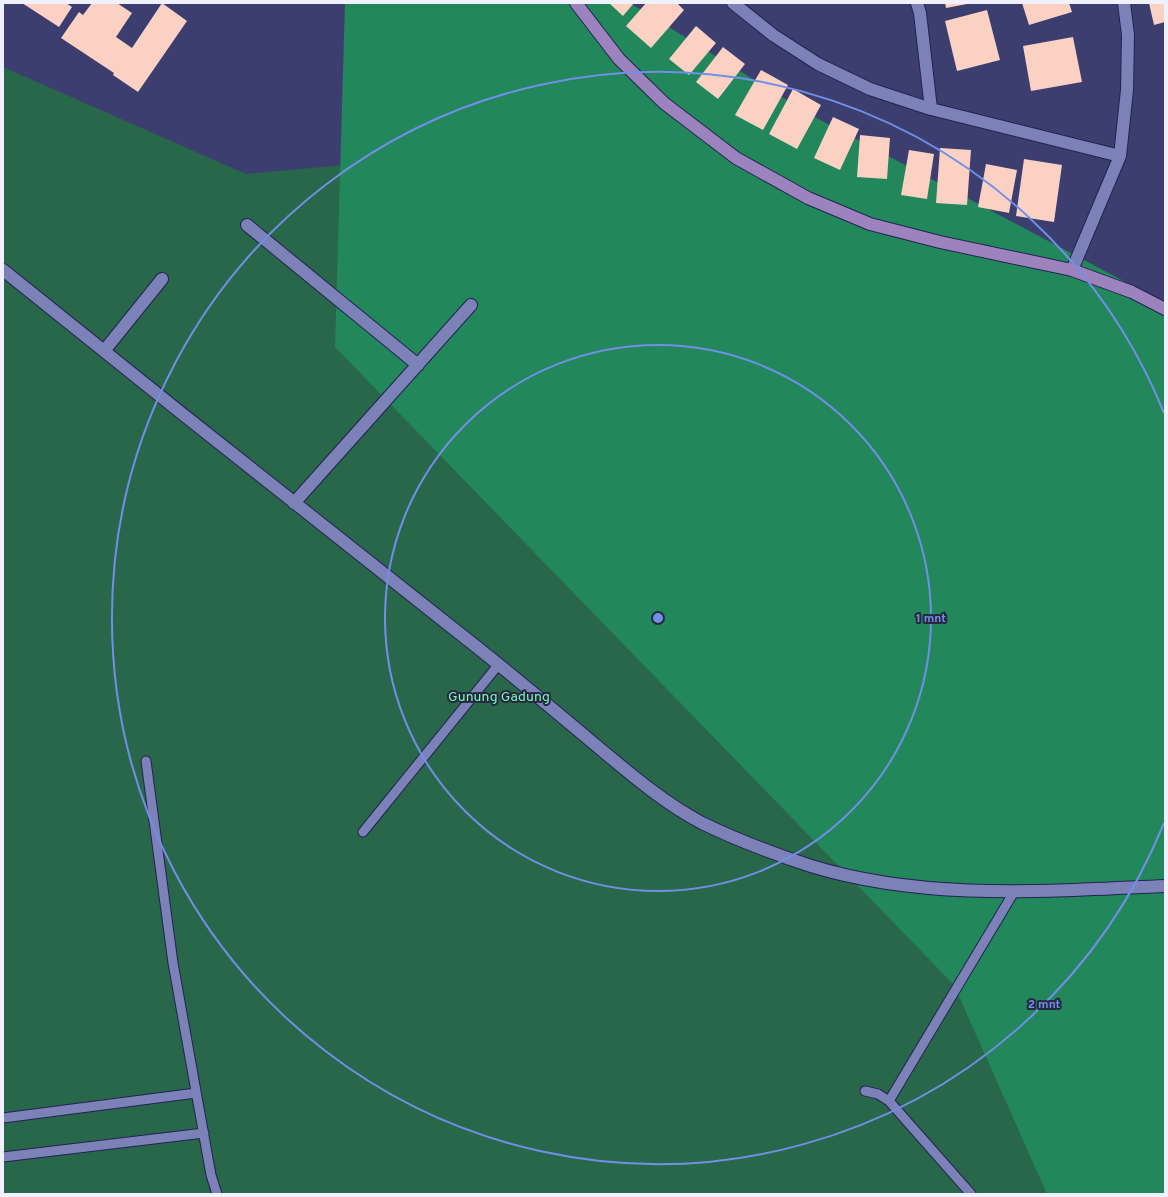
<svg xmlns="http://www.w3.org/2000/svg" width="1168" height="1197" font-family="Overpass,sans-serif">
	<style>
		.green { fill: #29674a }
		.forest { fill: #22875b }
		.building { fill: #fad1c3 }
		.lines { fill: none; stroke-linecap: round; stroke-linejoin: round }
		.lane-casing { stroke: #232352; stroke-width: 11 }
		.street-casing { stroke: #232352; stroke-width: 14 }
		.secondary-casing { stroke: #232352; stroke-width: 14 }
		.lane { stroke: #7c81b8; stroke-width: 9 }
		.street { stroke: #7c81b8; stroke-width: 12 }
		.secondary { stroke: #9d83be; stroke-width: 12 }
		.ring { fill: none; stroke: #718fe7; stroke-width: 2 }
		.labels { text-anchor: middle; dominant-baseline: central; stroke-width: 4; stroke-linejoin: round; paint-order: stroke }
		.park-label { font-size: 14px; fill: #7af8ba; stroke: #26283f }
		.centre { fill: #718fe7; stroke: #26283f; stroke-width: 2 }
		.ring-label { font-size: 12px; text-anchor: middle; font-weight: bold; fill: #718fe7; stroke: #26283f; stroke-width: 4; stroke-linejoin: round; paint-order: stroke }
	</style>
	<rect width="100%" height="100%" fill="#3c3e6f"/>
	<path class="green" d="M3,67L246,174L520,149L1165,1194H3Z"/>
	<path class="forest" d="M345,3H630L811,115L1165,303V1194H1047L954,985L335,347Z"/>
	<path class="building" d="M22,3H66L72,7L59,27Z
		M92,3H117L132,13L116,37L132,48L162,3L187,21L138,92L113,75L114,73L61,38L79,12L83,15Z
		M609,3H634L623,16Z
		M646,3H677L684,10L651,48L626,26Z
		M945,3H967V4L946,8Z
		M1022,3H1069L1072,12L1029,25Z
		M1149,3H1165V22L1154,25Z
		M987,10L1000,60L957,71L945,21Z
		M696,26L716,43L689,75L669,59Z
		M1073,37L1082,82L1031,91L1023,46Z
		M723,47L745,64L718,99L696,82Z
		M761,70L788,85L763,130L735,115Z
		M793,89L821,105L797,149L769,134Z
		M833,117L859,129L840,170L814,158Z
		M860,135L890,138L887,179L857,177Z
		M940,148L971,150L967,205L936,203Z
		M909,150L934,154L927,199L901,195Z
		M1024,159L1062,165L1054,222L1016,216Z
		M986,164L1017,170L1009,213L978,207Z"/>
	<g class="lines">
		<defs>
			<path id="lane" d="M146,761L173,963L211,1175L217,1194
				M363,832L499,664
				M865,1091L878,1094L889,1101L971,1194
				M889,1101L1014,892
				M3,1118L196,1093
				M3,1157L204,1133"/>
			<path id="street" d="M733,3L773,35L818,64L870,89L931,109L1120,156
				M917,3L920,13L931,109
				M247,225L418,365
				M3,270C154,392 307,513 459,633C504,668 548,705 592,742C627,771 662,802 702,823C737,840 774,854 811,866C925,901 1047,891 1165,886
				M1072,270L1120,156L1127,90L1128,35L1124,3
				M104,351L162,279
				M294,503L471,305"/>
			<path id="secondary" d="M576,3L619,59L664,103L736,158L808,198L870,224L940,242L1072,270L1132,292L1165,309"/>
		</defs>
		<use href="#lane" class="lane-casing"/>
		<use href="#street" class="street-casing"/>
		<use href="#secondary" class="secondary-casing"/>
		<use href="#lane" class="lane"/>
		<use href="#street" class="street"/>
		<use href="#secondary" class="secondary"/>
	</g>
	<g class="ring">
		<circle cx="658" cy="618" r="273"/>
		<path d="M1164 823A546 546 0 1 1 1164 413"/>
	</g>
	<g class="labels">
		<g class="park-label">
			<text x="499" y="697">Gunung Gadung</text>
		</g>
	</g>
	<circle cx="658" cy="618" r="6" class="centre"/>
	<g class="ring-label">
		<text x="931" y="622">1 mnt</text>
		<text x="1044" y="1008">2 mnt</text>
	</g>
	<rect width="1168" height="1197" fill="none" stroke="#eff1fd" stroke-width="8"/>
</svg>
